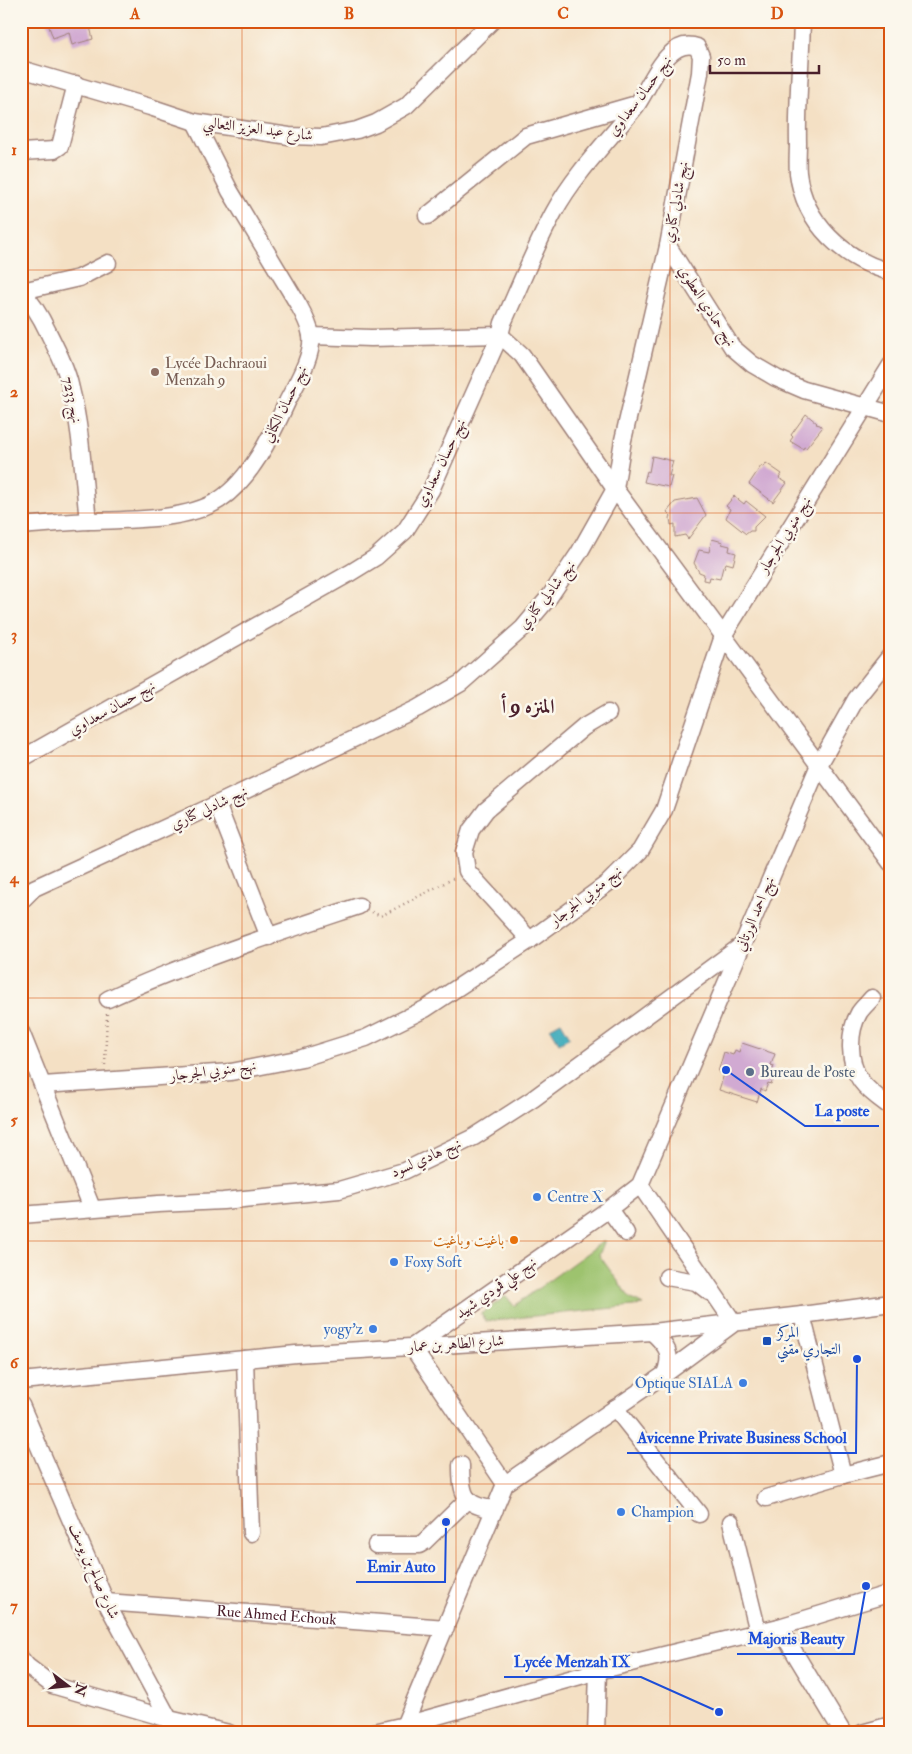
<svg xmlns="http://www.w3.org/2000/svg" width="912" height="1754" font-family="'IM FELL Double Pica',Amiri,serif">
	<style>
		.green { fill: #9dc36e; stroke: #74714c }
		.water { fill: #3dabbb; stroke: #446573 }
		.building { fill: #d1aad2 }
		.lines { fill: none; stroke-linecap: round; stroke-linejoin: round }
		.minor-casing { stroke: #9f8078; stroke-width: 19 }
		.path { stroke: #9f8078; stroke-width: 2.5; stroke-dasharray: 1 4; stroke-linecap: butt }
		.minor { stroke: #fff; stroke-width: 16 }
		.grid { fill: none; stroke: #d8530f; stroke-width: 1; stroke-opacity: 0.55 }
		.education-dot { fill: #8d6e63; stroke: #fbf7ec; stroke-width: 2 }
		.service-dot { fill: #5c6f8a; stroke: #fbf7ec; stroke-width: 2 }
		.shop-dot { fill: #3f7fe0; stroke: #fbf7ec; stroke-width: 2 }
		.food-dot { fill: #e8710a; stroke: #fbf7ec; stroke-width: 2 }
		.transit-dot { fill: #1a4fb4; stroke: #fbf7ec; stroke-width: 2 }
		.labels { text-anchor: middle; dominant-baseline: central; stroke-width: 5; stroke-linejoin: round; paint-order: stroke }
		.street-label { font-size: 15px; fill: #4a1f2b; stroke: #fbf7ec }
		.education-label { font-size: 15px; fill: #785e54; stroke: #fbf7ec; text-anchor: start }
		.service-label { font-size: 15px; fill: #4e5e75; stroke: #fbf7ec; text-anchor: start }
		.shop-label { font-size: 15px; fill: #366cbe; stroke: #fbf7ec; text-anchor: start }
		.food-label { font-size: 15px; fill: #c56008; stroke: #fbf7ec; text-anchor: end }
		.transit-label { font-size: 15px; fill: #164399; stroke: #fbf7ec; text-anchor: start }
		.district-label { font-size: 20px; font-weight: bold; fill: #4a1f2b; stroke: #fbf7ec }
		.leader { fill: none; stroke: #1d4ed8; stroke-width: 2 }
		.callout-dot { fill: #1d4ed8; stroke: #fbf7ec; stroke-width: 2 }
		.callout-label { font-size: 16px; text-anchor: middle; font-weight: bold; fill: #1d4ed8; stroke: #fbf7ec; stroke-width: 5; stroke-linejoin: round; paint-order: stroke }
		.neatline { fill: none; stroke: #d8530f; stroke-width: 2 }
		.grid-label { font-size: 16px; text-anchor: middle; font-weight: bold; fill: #d8530f }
	</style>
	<rect width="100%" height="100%" fill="#fbf7ec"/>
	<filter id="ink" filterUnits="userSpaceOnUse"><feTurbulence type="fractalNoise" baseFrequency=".02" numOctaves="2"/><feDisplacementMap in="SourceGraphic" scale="10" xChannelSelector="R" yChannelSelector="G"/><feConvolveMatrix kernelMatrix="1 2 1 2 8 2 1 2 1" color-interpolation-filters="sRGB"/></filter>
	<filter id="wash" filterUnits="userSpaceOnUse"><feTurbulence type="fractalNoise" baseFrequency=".0096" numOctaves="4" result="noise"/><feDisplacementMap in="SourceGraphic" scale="20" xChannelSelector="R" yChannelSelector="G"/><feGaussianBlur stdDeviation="1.12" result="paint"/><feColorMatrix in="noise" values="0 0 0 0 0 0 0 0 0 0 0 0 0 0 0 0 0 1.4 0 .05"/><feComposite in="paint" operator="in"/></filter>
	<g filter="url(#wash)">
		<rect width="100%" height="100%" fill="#f4e0c4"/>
		<path class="green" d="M605,1240L599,1255L630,1298L643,1305L486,1321L481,1314L506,1296L514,1306Z"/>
		<path class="water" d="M561,1022L570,1037L559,1043L550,1028Z"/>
		<g id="blocks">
			<path class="building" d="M47,21H102L90,27L93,39L72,45L69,32L53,38Z
				M806,414L817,423L816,424L820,425L822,428L806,448L804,447L803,449L790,441L793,437L791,435Z
				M652,456L673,461L669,476H672L669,487L644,482L647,471L649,472Z
				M766,463L782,474L779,478L787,483L773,502L749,484L761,466L763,467Z
				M734,496L744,504L746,501L765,516L754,527V531H750L746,534L726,518L730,509L726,506Z
				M697,498L706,515L688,539L685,535L675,537V524L671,525L670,518L671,516L667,512L675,502Z
				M712,539L723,542L722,544L730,546L729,551L736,553L733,565L726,563L724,568L723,567L720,579L710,577L709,581L703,580L704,574L699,572L694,563L699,550L709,552Z
				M742,1043L775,1054L771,1065L774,1066L772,1073L775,1074L771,1084L768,1083L765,1091L761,1089L757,1102L719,1090L724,1074L718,1072L724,1052L733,1055L735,1050L739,1052Z"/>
		</g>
	</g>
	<g filter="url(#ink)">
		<use href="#blocks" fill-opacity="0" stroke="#9f8078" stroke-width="1"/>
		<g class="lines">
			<defs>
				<g id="minor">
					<path d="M802,21C801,62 797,102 798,143C798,153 797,163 798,173C804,223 844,260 891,272"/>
					<path d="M21,69L150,107L195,122L289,136L321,137L357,130L376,123L406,106L492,21"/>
					<path d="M21,152L54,150L60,146L76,84"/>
					<path d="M427,216L526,136L637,104"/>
					<path d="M668,246L732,347L752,364L776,378L804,390L891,414"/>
					<path d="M21,291C33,303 41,317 48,332C57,350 67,369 71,389C82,432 83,477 88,521"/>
					<path d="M22,291L79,278L108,263"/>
					<path d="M311,336L371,338L500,335L522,355L615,489L891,863"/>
					<path d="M21,526C44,524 67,522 89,521C126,520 187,521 219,500C250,480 272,435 287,402C296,384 314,355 311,335C309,324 303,313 298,304L230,191L195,122"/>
					<path d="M21,759L350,573L376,557L405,531L431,490L500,335L503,323C520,286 535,247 554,212C576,172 608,141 636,106C650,87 667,36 697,47L701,56L700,73L668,246L623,440L615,489L579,553L550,596L523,628L461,683L418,708L217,804L34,888L21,901"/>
					<path d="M217,804L269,937"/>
					<path d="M530,940L467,871L464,852L471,830L486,810L584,727L608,713"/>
					<path d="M872,998C868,1003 862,1008 859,1013C848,1032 848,1063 861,1081C869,1092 880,1099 891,1107"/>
					<path d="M108,999C188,962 275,934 359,906"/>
					<path d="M21,1032L92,1208"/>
					<path d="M43,1085L231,1072L302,1058L366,1038L425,1009L530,940L608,883L640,851L664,810L723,636L891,365"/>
					<path d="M609,1209L626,1233"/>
					<path d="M21,1215L158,1204L223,1201L339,1190L404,1171L474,1137L533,1099L741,946"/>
					<path d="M667,1277L696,1282L709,1292"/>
					<path d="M802,1315L843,1475"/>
					<path d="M652,1332C667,1346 673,1353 665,1374"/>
					<path d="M245,1359L251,1533"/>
					<path d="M21,1381L296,1354L652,1332L802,1315L891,1303"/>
					<path d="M21,1405L106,1602L169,1719L174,1733"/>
					<path d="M615,1408L699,1514"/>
					<path d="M461,1465C461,1494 464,1507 495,1509"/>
					<path d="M505,1484L412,1347L609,1209L640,1185L819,765L856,699L891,655"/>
					<path d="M766,1498L843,1475L891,1463"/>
					<path d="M731,1522L758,1632"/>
					<path d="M376,1545H419L424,1542L468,1499"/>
					<path id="s1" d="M106,1602L446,1628"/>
					<path d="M779,1627L843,1733"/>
					<path d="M21,1659L27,1666L52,1685L169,1719L229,1733"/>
					<path d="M370,1733L405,1725L598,1671L779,1627L891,1593"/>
					<path d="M401,1733L505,1484L665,1374L734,1323L640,1185"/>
					<path d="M596,1733L598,1671"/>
					<path d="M862,1733L891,1725"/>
				</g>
			</defs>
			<use href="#minor" class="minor-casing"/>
			<path class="path" d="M372,912L381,916L454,878
				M105,1065L107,1013"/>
			<use href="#minor" class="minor"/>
		</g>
	</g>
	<path class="grid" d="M242,21V1733M456,21V1733M670,21V1733M21,270H891M21,513H891M21,756H891M21,998H891M21,1241H891M21,1484H891"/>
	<circle class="education-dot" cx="155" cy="372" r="5"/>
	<circle class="service-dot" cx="750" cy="1072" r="5"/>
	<g class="shop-dot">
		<circle cx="537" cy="1197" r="5"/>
		<circle cx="394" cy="1262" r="5"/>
		<circle cx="373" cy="1329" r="5"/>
		<circle cx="743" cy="1383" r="5"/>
		<circle cx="621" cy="1512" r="5"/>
	</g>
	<circle class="food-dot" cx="514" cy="1240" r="5"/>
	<rect class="transit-dot" x="762" y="1336" width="10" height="10" rx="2.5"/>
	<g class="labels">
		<g class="street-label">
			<text transform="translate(640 96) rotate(-53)">نهج حسان سعداوي</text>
			<text transform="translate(258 129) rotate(7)">شارع عبد العزيز الثعالبي</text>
			<text transform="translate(676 202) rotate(-79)">نهج شادلي كتاري</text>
			<text transform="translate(707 306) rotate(57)">نهج حمادي العطوي</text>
			<text transform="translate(72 400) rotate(78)">نهج 7233</text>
			<text transform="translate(285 404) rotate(-64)">نهج حسان الكناني</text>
			<text transform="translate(441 463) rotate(-64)">نهج حسان سعداوي</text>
			<text transform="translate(785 535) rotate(-58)">نهج منوبي الجرجار</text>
			<text transform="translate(547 595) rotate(-52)">نهج شادلي كتاري</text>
			<text transform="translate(112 708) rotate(-29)">نهج حسان سعداوي</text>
			<text transform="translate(209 808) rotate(-25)">نهج شادلي كتاري</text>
			<text transform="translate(586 896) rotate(-38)">نهج منوبي الجرجار</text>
			<text transform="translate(755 914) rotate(-67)">نهج احمد الورتاني</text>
			<text transform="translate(213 1071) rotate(-7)">نهج منوبي الجرجار</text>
			<text transform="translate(426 1158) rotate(-24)">نهج هادي لسود</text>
			<text transform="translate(496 1288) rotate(-35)">نهج علي قمودي شهيد</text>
			<text transform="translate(456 1344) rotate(-4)">شارع الطاهر بن عمار</text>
			<text transform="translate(94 1571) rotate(66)">شارع صالح بن يوسف</text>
			<text stroke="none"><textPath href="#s1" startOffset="171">Rue Ahmed Echouk</textPath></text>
		</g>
		<g class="education-label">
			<text x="165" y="363">Lycée Dachraoui<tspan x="165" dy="17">Menzah 9</tspan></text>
		</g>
		<g class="service-label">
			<text x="760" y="1072">Bureau de Poste</text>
		</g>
		<g class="shop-label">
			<text x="547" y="1197">Centre X</text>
			<text x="404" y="1262">Foxy Soft</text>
			<text x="363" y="1329" text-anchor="end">yogy'z</text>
			<text x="733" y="1383" text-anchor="end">Optique SIALA</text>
			<text x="631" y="1512">Champion</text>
		</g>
		<g class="food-label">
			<text x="504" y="1240">باغيت وباغيت</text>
		</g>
		<g class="transit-label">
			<text x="777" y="1332">المركز<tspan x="777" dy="17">التجاري مقني</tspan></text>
		</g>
		<g class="district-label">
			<text x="528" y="706">المنزه 9 أ</text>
		</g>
	</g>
	<path class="leader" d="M726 1070L805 1126H879M857 1359L856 1453H627M446 1522L445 1582H356M866 1586L854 1654H737M719 1712L641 1677H504"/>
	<g class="callout-dot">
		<circle cx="726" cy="1070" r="5"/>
		<circle cx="857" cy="1359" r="5"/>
		<circle cx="446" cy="1522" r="5"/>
		<circle cx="866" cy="1586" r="5"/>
		<circle cx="719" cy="1712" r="5"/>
	</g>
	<g class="callout-label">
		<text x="842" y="1116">La poste</text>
		<text x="742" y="1443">Avicenne Private Business School</text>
		<text x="401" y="1572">Emir Auto</text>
		<text x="796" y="1644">Majoris Beauty</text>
		<text x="572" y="1667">Lycée Menzah IX</text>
	</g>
	<rect width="912" height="1754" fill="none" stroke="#fbf7ec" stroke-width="55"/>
	<g transform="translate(68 1686) rotate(106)" stroke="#fbf7ec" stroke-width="4" paint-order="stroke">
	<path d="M0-4L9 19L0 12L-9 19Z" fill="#4a1f2b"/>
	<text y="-8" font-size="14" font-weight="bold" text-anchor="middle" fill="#4a1f2b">N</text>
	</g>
	<path d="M710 65v8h109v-8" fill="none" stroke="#4a1f2b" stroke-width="2.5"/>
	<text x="717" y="65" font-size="15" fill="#4a1f2b" stroke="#fbf7ec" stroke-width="4" paint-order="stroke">50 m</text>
	<rect x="28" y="28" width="856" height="1698" class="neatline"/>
	<g class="grid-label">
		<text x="135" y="19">A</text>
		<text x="349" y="19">B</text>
		<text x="563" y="19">C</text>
		<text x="777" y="19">D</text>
		<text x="14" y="155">1</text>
		<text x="14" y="397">2</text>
		<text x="14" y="640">3</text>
		<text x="14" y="883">4</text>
		<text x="14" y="1125">5</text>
		<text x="14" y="1368">6</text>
		<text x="14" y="1611">7</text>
	</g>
</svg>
